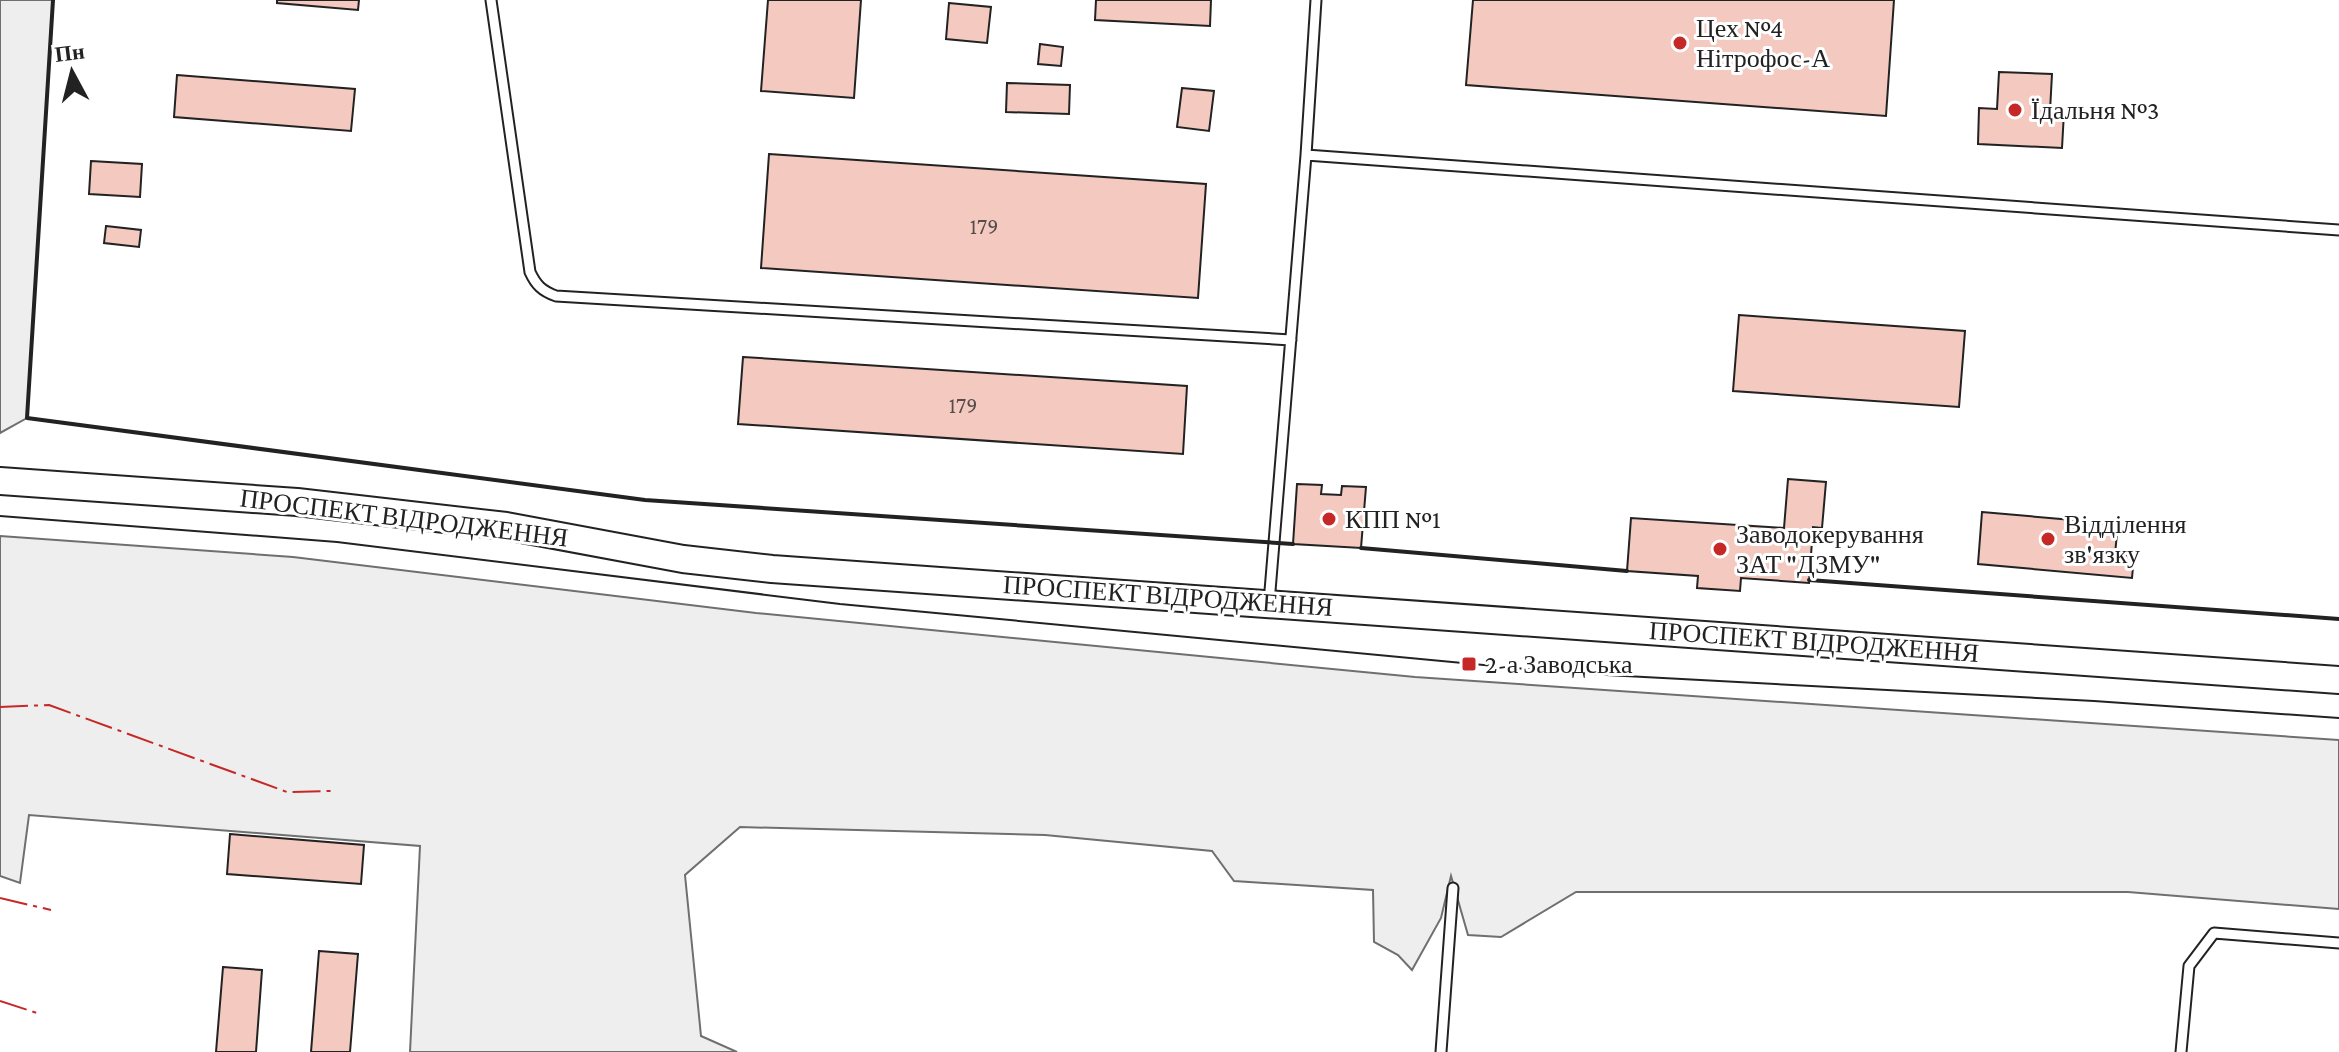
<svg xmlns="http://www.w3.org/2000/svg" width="2339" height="1052" font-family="'Crimson Pro',serif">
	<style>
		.green { fill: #eee; stroke: #6f6f6f; stroke-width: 2 }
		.building { fill: #f3c9c0; stroke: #222; stroke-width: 2 }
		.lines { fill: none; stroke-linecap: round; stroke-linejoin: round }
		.lane-casing { stroke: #222; stroke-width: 13 }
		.secondary-casing { stroke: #222; stroke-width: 30 }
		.lane { stroke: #fff; stroke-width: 9 }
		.secondary { stroke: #fff; stroke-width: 26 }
		.tram { stroke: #222; stroke-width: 2 }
		.wall { stroke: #222; stroke-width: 4 }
		.power { stroke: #c62828; stroke-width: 2; stroke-dasharray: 28 6 4 6; stroke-linecap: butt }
		.poi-dot { fill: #c62828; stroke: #fff; stroke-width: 3 }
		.labels { text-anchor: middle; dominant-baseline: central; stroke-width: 6; stroke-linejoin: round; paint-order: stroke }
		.number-label { font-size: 22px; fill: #564c4a }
		.poi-label { font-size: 26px; fill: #222; stroke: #fff; text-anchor: start }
		.street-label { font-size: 26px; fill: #222; stroke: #fff }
	</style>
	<rect width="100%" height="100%" fill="#fff"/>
	<path class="green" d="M0,0H53L27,418L0,433Z
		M0,536L293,557L756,613L1415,677L2339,740V909L2128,892H1576L1501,937L1468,935L1451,876L1441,918L1412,970L1398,955L1374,942L1373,890L1234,881L1212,851L1045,835L740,827L685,875L701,1036L737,1052H410L420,846L29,815L20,883L0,876Z"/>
	<path class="building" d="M277,0H359L358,10L277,3Z
		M768,0H861L854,98L761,91Z
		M1096,0H1211L1210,26L1095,20Z
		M1473,0H1894L1886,116L1466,85Z
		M949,3L991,7L987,43L946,39Z
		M1040,44L1063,47L1061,66L1038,64Z
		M1999,72L2052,74L2050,111L2064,112L2062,148L1978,144L1979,108L1997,109Z
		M177,75L355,89L351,131L174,117Z
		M1007,83L1070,85L1069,114L1006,112Z
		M1182,88L1214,91L1209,131L1177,127Z
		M769,154L1206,184L1198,298L761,268Z
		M91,161L142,164L140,197L89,194Z
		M106,226L141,230L139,247L104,243Z
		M1739,315L1965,331L1959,407L1733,391Z
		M743,357L1187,386L1183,454L738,424Z
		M1788,479L1826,482L1822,528L1813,527L1809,583L1741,578L1740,591L1697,588L1698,576L1627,571L1631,518L1784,528Z
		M1297,484L1322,485L1321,494L1341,495L1342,486L1366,487L1361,548L1293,544Z
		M1982,512L2118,524L2115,554L2134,556L2132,578L1978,564Z
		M230,834L364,845L361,884L227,874Z
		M319,951L358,954L350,1052H311Z
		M223,967L262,970L256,1052H216Z"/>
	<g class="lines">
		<defs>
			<path id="lane" d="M491,0L530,272C536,285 542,291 556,296L1291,340
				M1306,155L2339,230
				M1269,603L1306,155L1316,0
				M1441,1052L1453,888
				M2181,1052L2189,966L2214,933L2339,943"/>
			<path id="secondary" d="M0,481L297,502L506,526L683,559L772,569L2339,680"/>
		</defs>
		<use href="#lane" class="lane-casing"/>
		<use href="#secondary" class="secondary-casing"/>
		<use href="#lane" class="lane"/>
		<use href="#secondary" class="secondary"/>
		<path class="tram" d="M0,516L337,542L840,604L1569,673L2094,701L2339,718"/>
		<path class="wall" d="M53,0L27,418L645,500L1293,544
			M1361,548L1627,571
			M1809,580L2339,619"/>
		<path class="power" d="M0,707L49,705L287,792L332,791
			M0,898L51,910
			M0,1001L40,1014"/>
	</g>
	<g class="poi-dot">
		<circle cx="1680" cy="43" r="8"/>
		<circle cx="2015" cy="110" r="8"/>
		<circle cx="1329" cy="519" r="8"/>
		<circle cx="2048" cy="539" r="8"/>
		<circle cx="1720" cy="549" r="8"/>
		<rect x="1461" y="656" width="16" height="16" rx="4"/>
	</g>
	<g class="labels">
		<g class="number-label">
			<text x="984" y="226">179</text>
			<text x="963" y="405">179</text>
		</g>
		<g class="poi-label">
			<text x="1696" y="28">Цех №4<tspan x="1696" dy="30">Нітрофос-А</tspan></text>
			<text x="2031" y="110">Їдальня №3</text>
			<text x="1345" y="519">КПП №1</text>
			<text x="2064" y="524">Відділення<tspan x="2064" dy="30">зв'язку</tspan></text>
			<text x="1736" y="534">Заводокерування<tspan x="1736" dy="30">ЗАТ "ДЗМУ"</tspan></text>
			<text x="1485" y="664">2-а Заводська</text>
		</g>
		<g class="street-label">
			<text transform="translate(404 518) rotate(7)">ПРОСПЕКТ ВІДРОДЖЕННЯ</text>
			<text transform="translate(1168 596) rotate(4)">ПРОСПЕКТ ВІДРОДЖЕННЯ</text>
			<text transform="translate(1814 642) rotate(4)">ПРОСПЕКТ ВІДРОДЖЕННЯ</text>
		</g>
	</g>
	<g transform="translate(72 72) rotate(353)" stroke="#ffffff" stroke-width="6" paint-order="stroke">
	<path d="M0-6L14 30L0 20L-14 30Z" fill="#222222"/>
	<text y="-12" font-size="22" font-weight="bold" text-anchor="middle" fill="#222222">Пн</text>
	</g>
</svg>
